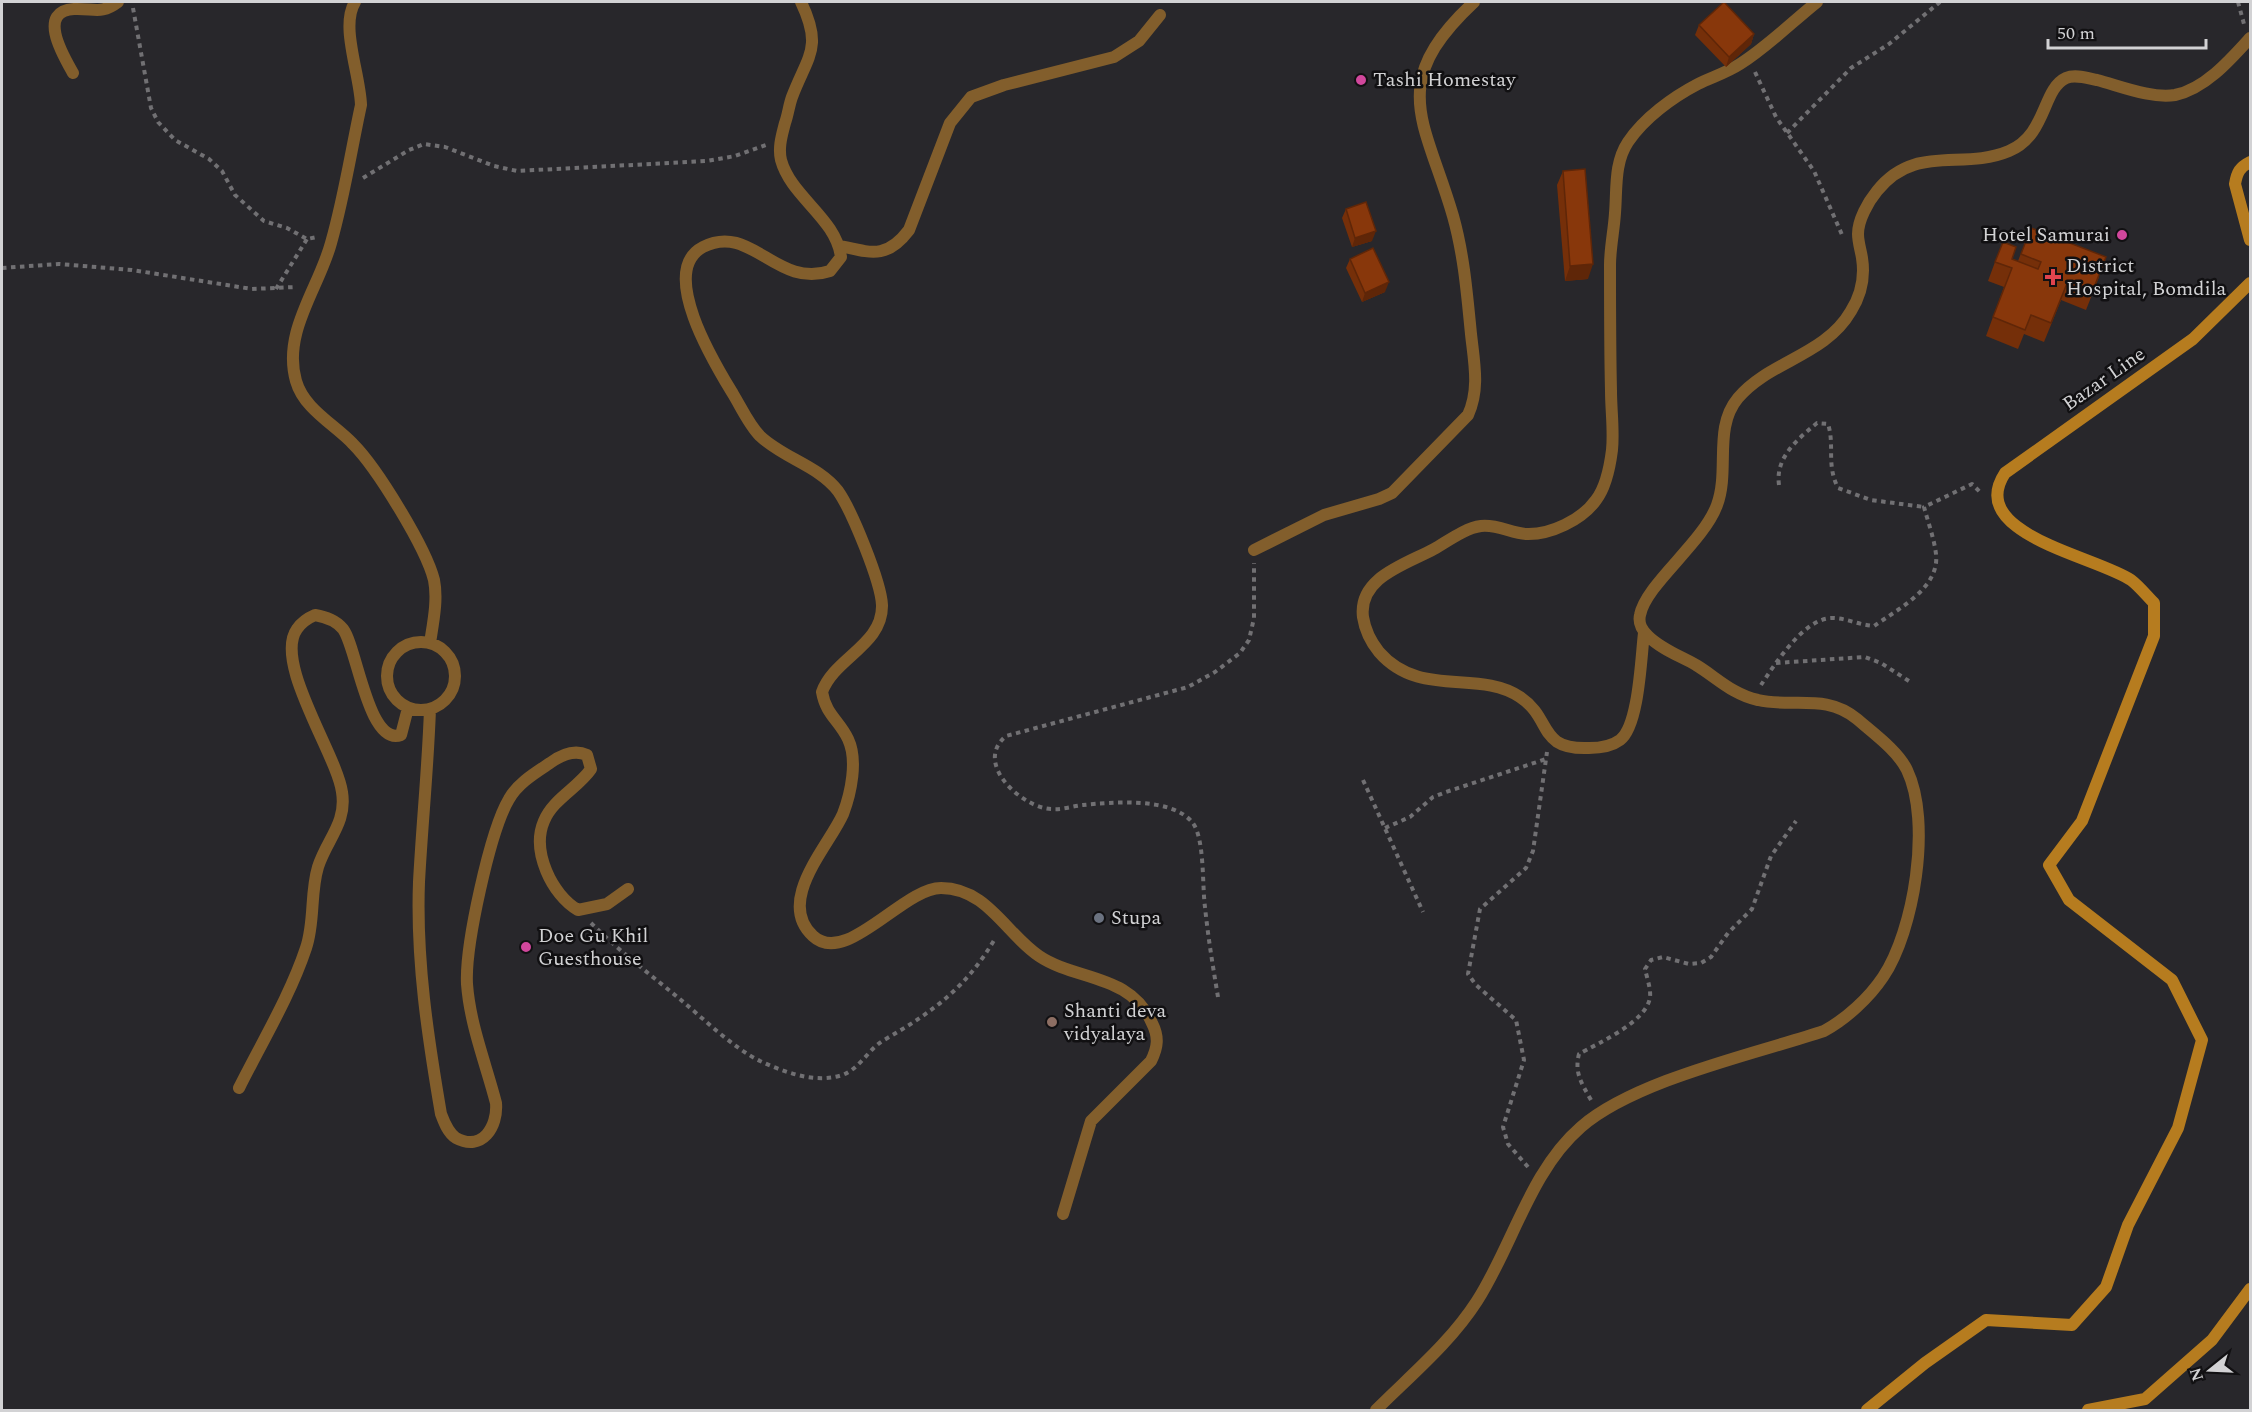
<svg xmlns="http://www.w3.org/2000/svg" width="2252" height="1412" font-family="Spectral,serif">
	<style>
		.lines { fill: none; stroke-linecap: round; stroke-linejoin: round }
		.path { stroke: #717073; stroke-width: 4; stroke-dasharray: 4.5 4.5; stroke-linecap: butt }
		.street { stroke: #825e2c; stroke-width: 12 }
		.secondary { stroke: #b67c1f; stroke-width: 12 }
		.wall { fill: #752f09 }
		.shaded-wall { fill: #5f2608 }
		.building { fill: #88370b; stroke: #5f2608; stroke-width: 1.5 }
		.hotel-dot { fill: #d1479c; stroke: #111012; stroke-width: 2 }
		.health-dot { fill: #e0444e; stroke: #111012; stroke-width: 2 }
		.worship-dot { fill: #6b7280; stroke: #111012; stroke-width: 2 }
		.education-dot { fill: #8d6e63; stroke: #111012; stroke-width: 2 }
		.labels { text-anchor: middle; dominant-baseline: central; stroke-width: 5; stroke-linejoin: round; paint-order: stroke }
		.poi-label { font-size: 20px; fill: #d2d2d4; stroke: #111012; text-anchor: start }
		.street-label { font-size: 20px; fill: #d2d2d4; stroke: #111012 }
	</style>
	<rect width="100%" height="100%" fill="#28272b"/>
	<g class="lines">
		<path class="path" d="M2238,2L2244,24
			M133,8L151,108L158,122L175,140L209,159L222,171L235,195L264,221L287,228L307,239L317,237
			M1755,72L1776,117L1814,171L1843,237
			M1787,133L1851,68L1889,44L1940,2
			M363,178L409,150L424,144L445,147L494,166L517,171L707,161L735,156L766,145
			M2,268L59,264L132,270L252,289L296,287
			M276,289L307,239
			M1779,485C1775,457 1798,439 1817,423L1828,424C1835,446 1826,464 1838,488L1871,500L1924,507
			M1776,663L1865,657L1881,663L1912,683
			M1761,685C1775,664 1804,618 1832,618C1846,618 1859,625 1874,626C1898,609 1940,588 1936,554C1934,538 1928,522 1924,507L1972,484L1982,494
			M1363,780L1423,912
			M1385,828L1410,817L1433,797L1446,792L1546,759
			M591,923C619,951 651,975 681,1000C705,1020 732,1047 760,1061C784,1072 813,1083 839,1076C859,1071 867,1050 884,1040C933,1012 967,987 996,937
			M1218,997C1213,967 1208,937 1205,907C1202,886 1205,837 1192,822C1171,797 1113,802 1083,805C1073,806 1062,810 1052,809C1024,809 972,764 1006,736L1188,687L1215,672L1240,653L1249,640L1254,618V563
			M1591,1100C1582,1084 1574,1073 1579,1054C1598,1043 1647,1022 1650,997C1651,989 1647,978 1645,969L1651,960L1663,957L1689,964L1701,963L1711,957L1728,933L1752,909L1771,856L1796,821
			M1528,1167L1508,1144L1503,1127L1524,1060L1516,1020L1476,985L1468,974L1480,909L1526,868L1533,851L1547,752"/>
		<path class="street" d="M355,2C340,26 360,74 361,105C351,151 344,198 331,243C319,288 282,332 296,381C304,409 334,424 353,444C377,468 426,548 434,580C438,600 433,623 430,643
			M801,2C823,48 808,55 792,97C789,105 788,115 785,123C782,135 778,147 781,160C791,197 836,218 841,257L830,271C776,289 751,222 703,247C657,271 716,366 733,394C741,407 749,425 760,436C783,458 819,466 838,491C852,511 881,582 882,605C883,645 834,658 822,692C826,715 839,720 848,739C858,760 851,793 843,814C829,846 775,901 813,936C846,967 903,888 941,888C987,888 1006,934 1039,956C1076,981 1130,973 1152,1023C1159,1037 1158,1047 1151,1061L1091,1121L1063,1214
			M73,73C64,57 36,11 74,9C94,8 101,15 118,2
			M840,246C872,253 887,259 909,230L950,123L971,97L1004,85L1114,57L1139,41L1160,15
			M1254,550L1324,515L1379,499L1392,493L1468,415C1480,389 1474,362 1471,334C1467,294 1464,255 1453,216C1425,120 1386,84 1474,2
			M1644,633C1641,657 1639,726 1620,740C1612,746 1599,748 1589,748C1537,750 1553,719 1520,697C1478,669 1420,699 1379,652C1371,642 1365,630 1363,617C1358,577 1407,564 1434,549C1448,541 1465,528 1481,526C1497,524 1511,533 1526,534C1550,535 1582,520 1596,500C1606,487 1610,466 1612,450C1614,431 1611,410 1611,391C1610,349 1610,307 1610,265C1610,248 1614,230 1615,213C1617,189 1614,163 1628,142C1644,118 1673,97 1698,84C1712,77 1726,73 1740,64C1767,47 1792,22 1817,2
			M387 676a34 34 0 1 1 68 0a34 34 0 1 1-68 0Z
			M430,709C428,767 422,825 419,882C416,960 428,1038 441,1114C444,1122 448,1133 456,1138C482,1152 498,1127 496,1103C486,1064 470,1025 467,984C465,946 490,831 509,799C518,783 535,773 550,763C561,755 574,749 587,755L591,769C578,788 553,799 544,821C531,851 552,895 578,910L607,904L628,889
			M239,1088C262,1042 290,996 306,948C315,922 310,893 318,867C327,839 347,823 342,792C337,755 273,662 297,629C301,623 308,618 315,615C326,617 336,620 343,629C357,647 368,746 401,735L408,708
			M1376,1410C1411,1375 1450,1343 1477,1301C1513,1245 1530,1171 1581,1127C1635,1080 1755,1054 1824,1031C1846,1019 1869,998 1883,977C1914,931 1932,822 1907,770C1898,751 1873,733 1857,719C1826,693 1793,708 1758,700C1733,695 1716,677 1696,665C1680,656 1661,649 1648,636C1642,630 1638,624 1640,615C1646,584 1703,543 1717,505C1730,470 1713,428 1738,398C1769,361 1825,356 1851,311C1861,295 1865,277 1862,258C1861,251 1858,242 1858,234C1858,220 1868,202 1877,191C1915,143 1962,171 2009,151C2047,135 2042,89 2066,78C2075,74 2087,78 2097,80C2120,86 2152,99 2175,95C2205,89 2231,59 2250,38"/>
		<path class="secondary" d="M2250,162C2240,167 2237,172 2235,184L2250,240
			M1867,1410L1925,1363L1986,1320L2072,1325L2106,1287L2128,1225L2178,1128L2202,1040L2172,980L2069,900L2049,865L2082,821L2154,636V603C2147,596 2139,586 2131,580C2095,556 1965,534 2005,473L2193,339L2250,283
			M2088,1410L2145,1399L2212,1340L2250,1289"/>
	</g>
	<path class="wall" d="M1699,25L1754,34L1751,44L1726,67L1695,35Z
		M1563,171L1588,279L1565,281L1557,185Z
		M1346,209L1372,241L1352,247L1342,218Z
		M2031,228L2099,277L2086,310L2061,300L2044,342L2024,334L2018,349L1986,336L2004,287L1988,281L1995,262L2012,259L2018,261Z
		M1350,259L1385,292L1362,302L1346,268Z"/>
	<path class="shaded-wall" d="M1754,34L1751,44L1726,67L1729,57Z
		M1376,231L1372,241L1352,247L1355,238Z
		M1593,264L1588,279L1565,281L1570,266Z
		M1389,282L1385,292L1362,302L1365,293Z"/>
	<path class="building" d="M1724,2L1754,34L1729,57L1699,25Z
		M1585,169L1593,264L1570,266L1563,171Z
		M1366,202L1376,231L1355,238L1346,209Z
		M2031,228L2106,257L2093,290L2068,281L2051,323L2031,315L2025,330L1993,317L2012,268L1995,262L2003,242L2016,247L2012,259L2038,269L2041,262L2021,254Z
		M1373,248L1389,282L1365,293L1350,259Z"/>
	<g class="hotel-dot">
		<circle cx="1361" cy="80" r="6"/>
		<circle cx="2122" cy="235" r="6"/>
		<circle cx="526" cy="947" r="6"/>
	</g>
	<path class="health-dot" d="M2050 268h6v6h6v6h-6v6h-6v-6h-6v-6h6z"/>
	<circle class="worship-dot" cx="1099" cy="918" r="6"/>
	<circle class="education-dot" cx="1052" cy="1022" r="6"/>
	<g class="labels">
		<g class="poi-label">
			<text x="1373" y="80">Tashi Homestay</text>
			<text x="2110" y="235" text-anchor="end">Hotel Samurai</text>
			<text x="2066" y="266">District<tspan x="2066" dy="23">Hospital, Bomdila</tspan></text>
			<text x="1111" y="918">Stupa</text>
			<text x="538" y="936">Doe Gu Khil<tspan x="538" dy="23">Guesthouse</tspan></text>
			<text x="1064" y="1011">Shanti deva<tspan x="1064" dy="23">vidyalaya</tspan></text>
		</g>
		<g class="street-label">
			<text transform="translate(2104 379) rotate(-35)">Bazar Line</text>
		</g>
	</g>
	<rect width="2252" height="1412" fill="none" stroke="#d2d2d4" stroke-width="6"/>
	<g transform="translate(2210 1370) rotate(252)" stroke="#111012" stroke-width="4.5" paint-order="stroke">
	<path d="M0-4.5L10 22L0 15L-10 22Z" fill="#d2d2d4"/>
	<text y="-9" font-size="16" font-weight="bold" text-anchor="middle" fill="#d2d2d4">N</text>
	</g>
	<path d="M2048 39v9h158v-9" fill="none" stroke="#d2d2d4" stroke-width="3"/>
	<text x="2057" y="39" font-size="18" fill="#d2d2d4" stroke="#111012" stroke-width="4.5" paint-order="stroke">50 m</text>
</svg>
